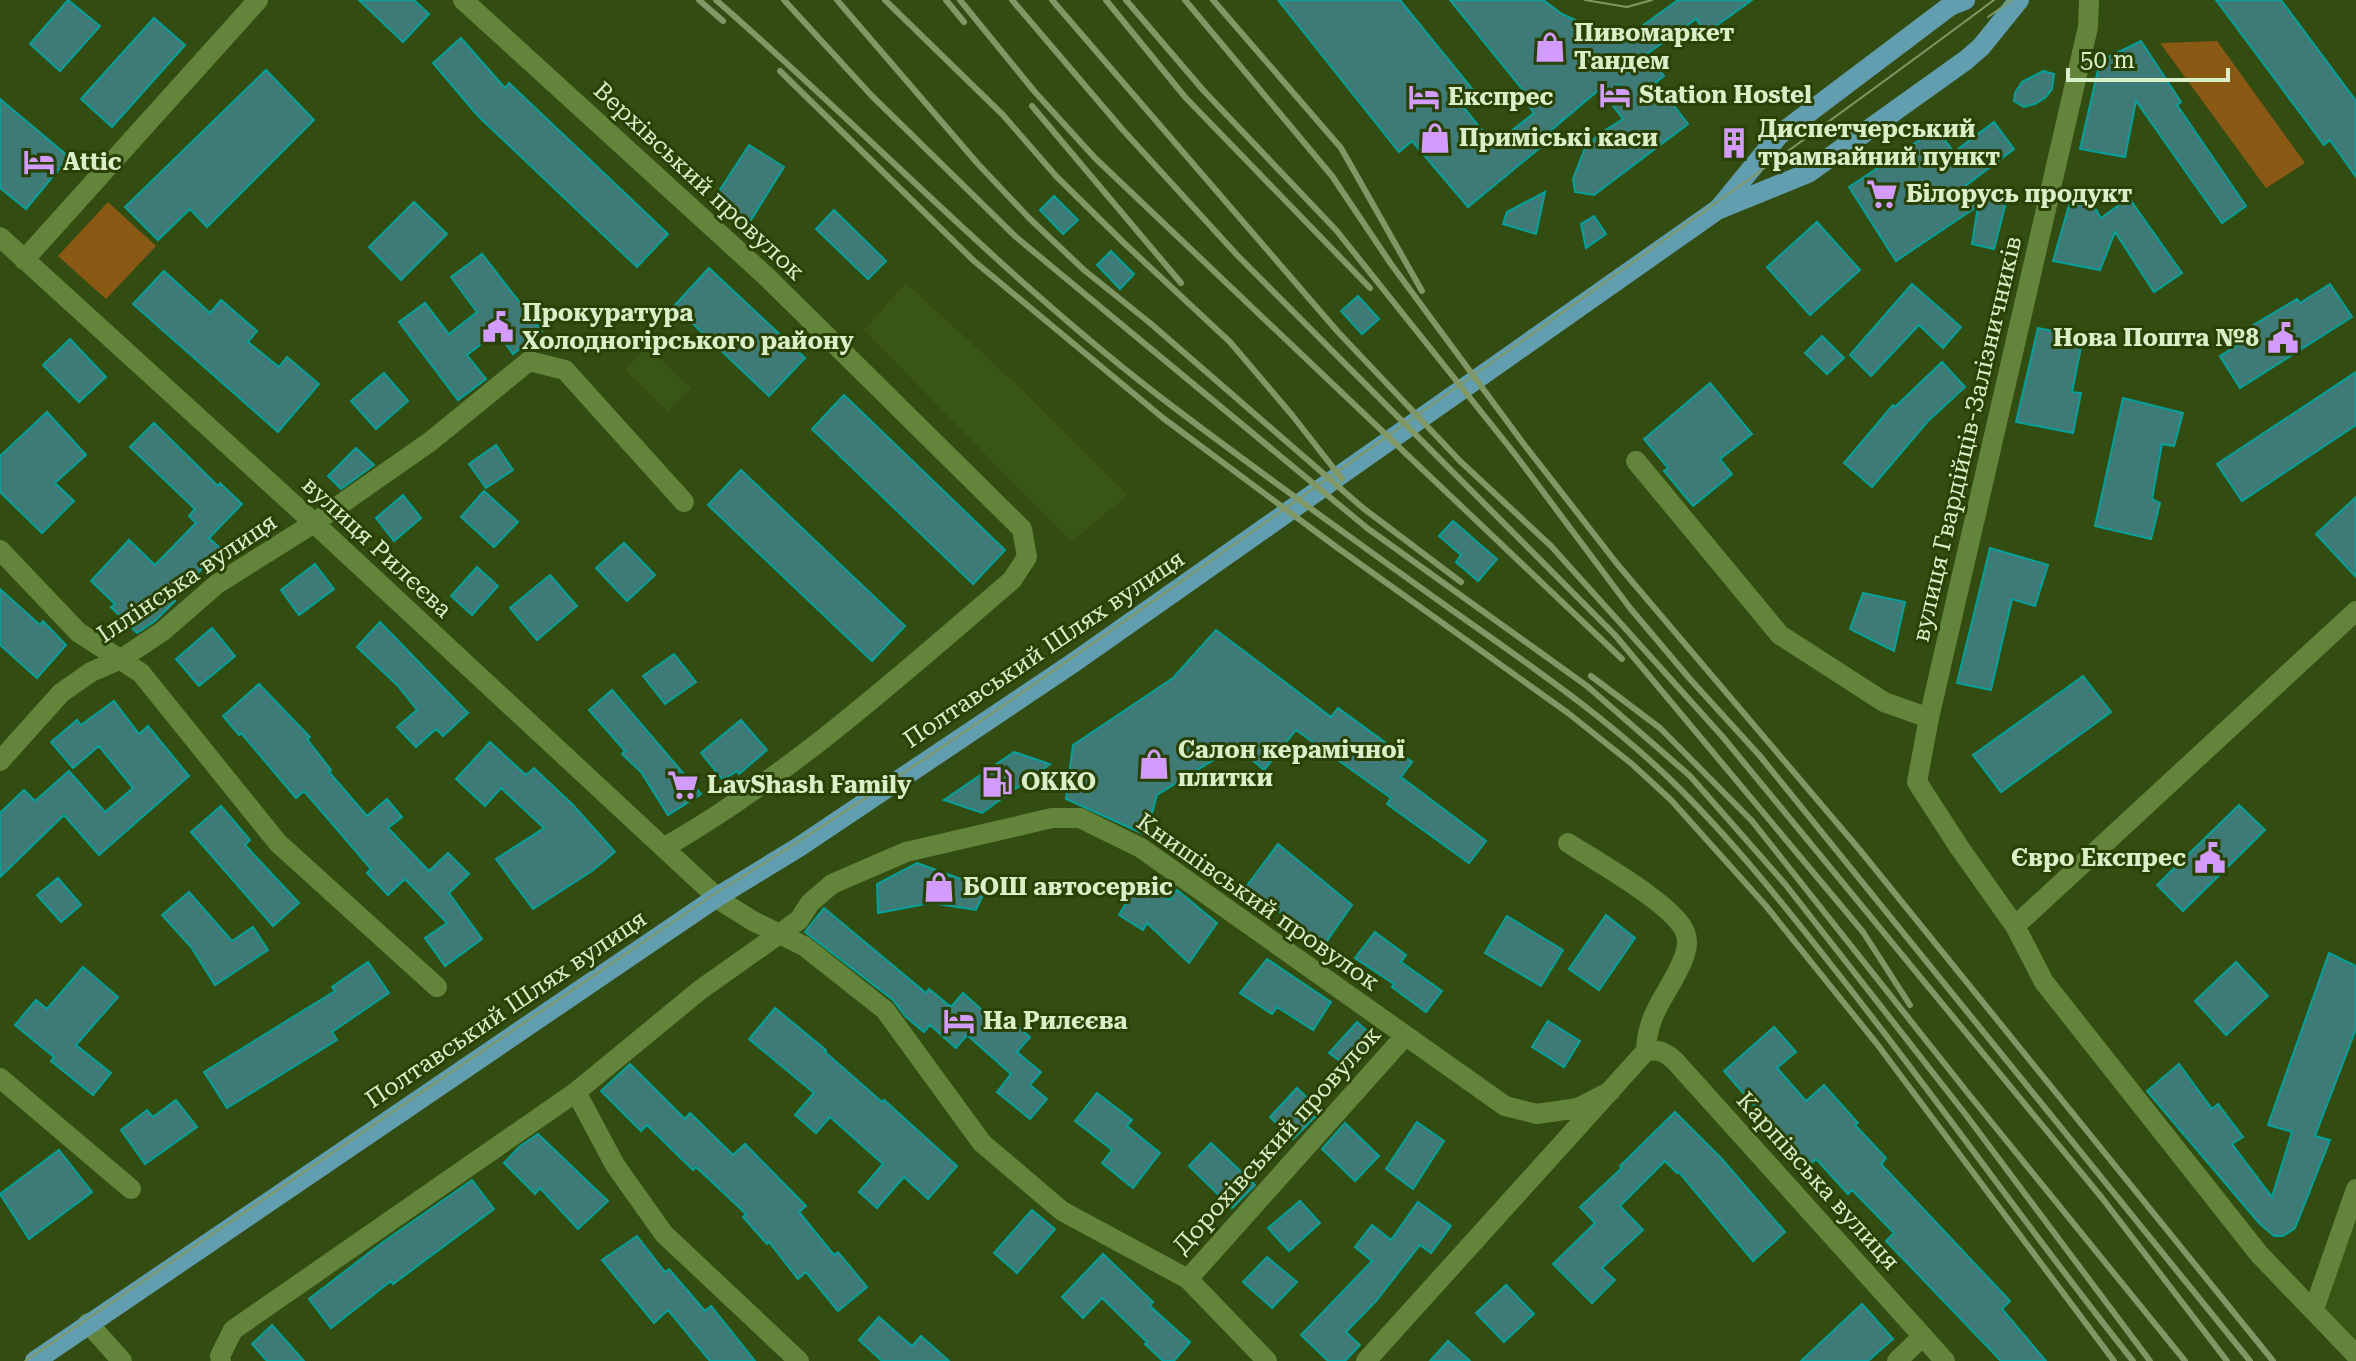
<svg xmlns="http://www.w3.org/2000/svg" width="2356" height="1361" font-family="'Roboto Serif',serif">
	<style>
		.built { fill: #3a5615 }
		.green { fill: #8a5914 }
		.building { fill: #3e7a76; stroke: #05a19a; stroke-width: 2 }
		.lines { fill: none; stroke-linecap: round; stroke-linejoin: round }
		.street { stroke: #63853b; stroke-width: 20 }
		.secondary { stroke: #63853b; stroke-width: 20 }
		.primary { stroke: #619eaf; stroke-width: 20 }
		.tram { stroke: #809766; stroke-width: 2 }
		.rail { stroke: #809766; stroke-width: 6 }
		.labels { text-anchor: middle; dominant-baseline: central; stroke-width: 6; stroke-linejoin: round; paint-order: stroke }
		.poi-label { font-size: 24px; font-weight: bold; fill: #daeec8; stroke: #294104; text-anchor: start }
		.street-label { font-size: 24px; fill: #daeec8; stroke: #294104 }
	</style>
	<rect width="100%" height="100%" fill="#334c12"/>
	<path class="built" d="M906,283L1018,386L1128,495L1071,542L864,330Z
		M647,346L691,388L668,411L625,370Z
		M2356,1189V1355L2314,1309Z"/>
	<path class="green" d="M2217,41L2305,163L2266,188L2160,43Z
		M108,202L156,246L106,299L58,256Z"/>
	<path class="building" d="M68,0L100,26L60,71L30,44Z
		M359,0H414L429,14L403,42Z
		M1278,0H1400L1474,91L1460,103L1494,145L1534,113L1528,105L1531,100L1450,0H1543L1562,14L1577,21L1609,31L1627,29L1631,34L1678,0H1752L1706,33L1696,19L1647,54L1664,76L1656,82L1688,124L1594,195L1575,192L1573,179L1585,148L1599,134L1623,119L1610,102L1620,84L1605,96L1600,89L1562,121V118L1561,122L1549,132L1553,137L1468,207L1412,141L1399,152Z
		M2216,0H2281L2356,101V177L2330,140L2324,145Z
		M154,18L185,45L112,127L81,99Z
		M461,38L505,88L509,83L668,234L637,267L478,116L433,63Z
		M2141,41L2181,102L2177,105L2246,206L2222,223L2136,101L2125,157L2080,149L2100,61Z
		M266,70L314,120L207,227L190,209L158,240L125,207Z
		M2043,71L2054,74L2052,89L2046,97L2035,104L2024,107L2014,101L2015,93L2022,82Z
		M0,99L69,157L26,209L0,188Z
		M1994,122L2014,149L1964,187L2008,195L1994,249L1972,244L1978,206L1896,261L1849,187L1936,129L1954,152Z
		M749,145L784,167L749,223L714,199Z
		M1545,192L1536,234L1503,224L1507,212Z
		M1054,196L1078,220L1063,234L1040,210Z
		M2129,198L2182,273L2154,292L2115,232L2100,270L2053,261L2070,202L2095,208L2101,218Z
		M414,202L447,234L401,280L369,247Z
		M834,210L886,261L868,279L816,229Z
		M1594,216L1606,234L1586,248L1581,224Z
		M1817,222L1860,270L1810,315L1767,267Z
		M1111,251L1134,274L1120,289L1097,265Z
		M482,254L542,331L513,354L497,332L467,355L486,379L458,400L399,322L425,303L449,334L477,312L451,277Z
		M709,268L805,358L769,396L674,306Z
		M164,271L210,313L221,300L257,331L248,342L279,367L287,357L319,384L278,432L133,304Z
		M1912,284L1961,327L1943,348L1919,325L1871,376L1850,355Z
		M2330,284L2352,317L2240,388L2220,356L2250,337L2245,330L2297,299L2300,303Z
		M1358,296L1379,319L1362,334L1341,311Z
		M2038,328L2083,337L2072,392L2081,393L2073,433L2016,422Z
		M1822,336L1844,358L1827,374L1805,353Z
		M70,339L106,377L79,402L43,365Z
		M1942,362L1965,387L1928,421L1872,487L1844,463L1893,405L1895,407Z
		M2356,372V425L2242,501L2217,464Z
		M384,373L408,401L376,429L351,401Z
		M1710,383L1752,434L1720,459L1732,474L1693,506L1664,471L1668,468L1644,439Z
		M844,395L1005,550L973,584L812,429Z
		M2123,398L2183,413L2174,446L2162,444L2152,499L2160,503L2151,539L2095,526Z
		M47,412L86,455L55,483L74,501L42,533L0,492V456Z
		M154,423L218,486L220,483L242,504L209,538L221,549L173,599L175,601L155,621L137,633L111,607L115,604L91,581L129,540L155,565L196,523L189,516L195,509L130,447Z
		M496,445L513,470L486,488L469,464Z
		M356,448L374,465L341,489L328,476Z
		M741,470L905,626L872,661L708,505Z
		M484,491L518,522L494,547L461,517Z
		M403,495L421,518L394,541L376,518Z
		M2356,497V577L2316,534Z
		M1453,521L1497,559L1478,581L1456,562L1461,555L1439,536Z
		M624,543L655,575L627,601L596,568Z
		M1990,548L2048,565L2035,606L2012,599L1991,690L1957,683Z
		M315,564L334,589L299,615L281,590Z
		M477,567L498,586L472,615L451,596Z
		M550,575L577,606L537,640L510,608Z
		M0,589L40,625L43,621L66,645L37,678L0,645Z
		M1863,593L1905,602L1894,651L1850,629Z
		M380,622L468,713L443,736L436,729L416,747L397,727L417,710L398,686L357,647Z
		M212,628L235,656L199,686L176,659Z
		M1216,630L1331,717L1338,708L1412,762L1401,777L1486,841L1469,863L1387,804L1391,798L1296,730L1264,770L1236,746L1157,795L1146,835L1066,799L1073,745L1173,678Z
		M674,654L696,682L665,704L643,676Z
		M2083,676L2111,712L2001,792L1973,755Z
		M259,684L310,737L307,739L331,770L329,772L367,816L387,799L402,817L388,828L429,871L448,853L469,874L449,893L482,939L445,966L425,938L447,923L405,879L388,895L367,873L371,869L304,791L296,798L241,733L239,735L223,716Z
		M612,690L701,794L668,815L641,772L622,754L625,751L589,710Z
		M114,701L139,734L148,726L189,776L99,855L64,815L0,877V813L24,790L35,801L69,771L105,812L133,788L99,746L73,768L51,742L77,720L81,725Z
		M741,720L767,750L739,774L737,771L723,780L701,753Z
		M490,742L526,775L534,768L573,805L615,852L592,871L533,909L496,859L544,828L501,788L485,806L456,779Z
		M1014,752L1050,764L982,813L944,800Z
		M2239,805L2265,830L2183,911L2157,885Z
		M221,806L250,840L245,845L299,903L273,926L191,832Z
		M1278,844L1352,905L1324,945L1246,887Z
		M917,863L986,888L976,910L931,903L878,913L877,884Z
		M58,878L81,905L61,922L37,895Z
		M1140,880L1170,900L1177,890L1217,923L1189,963L1147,923L1143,930L1119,915Z
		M189,892L232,941L253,927L268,950L215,985L191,947L162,915Z
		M824,908L926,993L929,989L951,1007L963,993L994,1021L1002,1013L1030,1037L1017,1052L1041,1072L1030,1085L1047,1099L1030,1119L997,1092L1011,1074L967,1035L956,1048L930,1025L924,1032L906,1017L893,1000L805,932Z
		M1606,915L1635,938L1599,990L1569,969Z
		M1507,916L1563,950L1541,986L1485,953Z
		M1375,932L1406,955L1401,962L1442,991L1426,1012L1392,987L1394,984L1355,958Z
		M2329,953L2356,966V1029L2315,1136L2330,1140L2295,1228L2283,1236H2274L2259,1223L2147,1091L2179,1064L2212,1109L2218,1104L2243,1137L2232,1144L2272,1197L2292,1132L2268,1125Z
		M1267,959L1331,1002L1313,1030L1277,1007L1272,1014L1240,993Z
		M368,962L389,993L332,1032L337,1040L227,1108L204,1072L335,991L332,987Z
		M2236,962L2268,996L2226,1035L2195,1001Z
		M83,967L118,997L76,1045L111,1073L93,1095L51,1061L54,1057L15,1025L36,1000L47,1009Z
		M775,1008L826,1050L825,1052L882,1102L884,1100L957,1166L928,1199L904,1177L877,1208L859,1192L883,1164L830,1117L816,1133L795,1115L814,1093L749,1039Z
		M1548,1021L1580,1041L1564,1067L1532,1047Z
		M1357,1022L1376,1039L1350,1068L1329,1053Z
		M1774,1027L1796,1052L1777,1068L1806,1101L1824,1085L1858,1123L1855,1125L1886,1158L1881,1164L2010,1301L2002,1309L2046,1361H2001L1886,1241L1894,1233L1852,1190L1848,1194L1816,1159L1808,1167L1724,1071Z
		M630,1064L685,1119L690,1113L733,1155L745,1144L806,1206L799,1212L834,1255L838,1252L867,1287L838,1311L806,1272L798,1279L769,1242L767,1244L743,1217L746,1214L696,1167L693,1170L647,1125L641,1131L601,1091Z
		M1297,1088L1321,1111L1293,1139L1270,1117Z
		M1097,1093L1132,1120L1127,1126L1160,1153L1133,1188L1102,1163L1112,1150L1075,1121Z
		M176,1100L197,1127L145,1164L121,1130L147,1110L153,1117Z
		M1675,1112L1722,1159L1785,1232L1753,1261L1679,1172L1677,1173L1665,1161L1620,1206L1643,1230L1602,1268L1615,1280L1592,1303L1553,1264L1595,1223L1580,1207L1622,1168L1620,1166Z
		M1417,1122L1444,1141L1413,1189L1386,1169Z
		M1345,1123L1379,1156L1355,1181L1322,1149Z
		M538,1134L608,1201L578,1229L540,1188L535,1194L504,1163L519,1147Z
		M1211,1143L1255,1185L1232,1208L1189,1166Z
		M59,1150L92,1192L29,1239L0,1194Z
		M472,1180L494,1209L393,1284L391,1281L331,1328L309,1299L383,1242Z
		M1300,1201L1320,1223L1289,1251L1268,1228Z
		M1418,1202L1451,1226L1431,1253L1420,1245L1376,1301L1346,1332L1360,1345L1345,1361H1328L1301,1335L1372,1261L1355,1247L1372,1225L1391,1240Z
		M1032,1210L1055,1229L1017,1273L994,1253Z
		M637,1236L665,1272L669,1269L705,1311L711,1306L755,1361H710L668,1310L654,1323L602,1260Z
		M1103,1254L1153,1302L1150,1306L1190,1342L1174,1361H1163L1145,1344L1147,1342L1102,1298L1083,1318L1062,1297Z
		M1267,1257L1297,1282L1272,1308L1243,1282Z
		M1506,1285L1534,1314L1504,1342L1476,1313Z
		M1862,1304L1893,1339L1868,1361H1801Z
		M879,1317L912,1346L921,1336L949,1361H882L859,1340Z
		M272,1325L304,1361H267L252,1344Z
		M1448,1341L1470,1361H1430Z"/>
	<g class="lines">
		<path class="street" d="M463,0L768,278L1022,529L1027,557L1012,580C901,675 792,774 665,847
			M2089,0L2088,27L1929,718L1917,782L1959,847L2015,926L2044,982L2259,1254L2356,1355
			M0,237L314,523L721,901L753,921L804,946L885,1010L982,1143L1062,1211L1188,1279L1267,1361
			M24,260L258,0
			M1636,461L1780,635L1884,702L1929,718
			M0,550L78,632L141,673L278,843L437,987
			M0,761L61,693L91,672L121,659L163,631L217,584L314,523L431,441L529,361L565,370L684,502
			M2015,926L2356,611
			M1646,1051C1659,1049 1665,1052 1675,1061L1945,1361
			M0,1078L131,1189
			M576,1092L615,1165L664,1234L799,1361
			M1188,1279L1405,1036
			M2314,1309L2356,1189
			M221,1361L220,1356L233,1330L576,1092L700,990L799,920L810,903L832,884L906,852L1052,818H1080L1141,848L1505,1106L1537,1114L1578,1108L1611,1091
			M1366,1361L1646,1051C1647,1012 1668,995 1682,962C1686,953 1689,941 1685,932C1675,905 1594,860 1568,843
			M1897,1361L1923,1336"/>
		<path class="secondary" d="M88,1323L122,1361"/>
		<path class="primary" d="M1720,207L1779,135L1950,6L1965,0
			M35,1361L717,897L799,847L1073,663L1717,210L1808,173L1966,60L1981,47L2019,0"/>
		<path class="tram" d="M1585,0L1627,7L1652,0
			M1988,17L2012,0
			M25,1361L714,894C908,776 1093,643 1280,512C1519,343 1759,175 1994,0"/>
		<path class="rail" d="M699,0L723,21
			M716,0C871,135 1012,286 1176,409C1266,477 1358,543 1449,608C1528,664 1608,718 1676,785C1733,841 1783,904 1832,966C1935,1095 2030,1232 2133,1361
			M784,0L871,95L1016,237L1367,528L1587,686L1690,776L1785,884L1966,1115L2150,1361
			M837,0L978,164L1029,218L1084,270L1150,323L1363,508L1461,582
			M885,0L1003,115L1056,176L1124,243L1230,342L1292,415L1342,479
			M946,0L964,22
			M960,0L1034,91L1095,158L1622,659
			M1012,0L1122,129L1237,255L1615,635L1863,932L1910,1005
			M1052,0L1338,332L1460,461L1551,546L1722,736L2102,1198L2227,1361
			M1106,0L1185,97L1370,288
			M1126,0L1203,90L1336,230L1514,453L1630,608L1689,678L1760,756L2250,1361
			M1185,0L1332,176L1391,264L1523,443L1618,565L1859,849L2273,1361
			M1213,0L1341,148L1422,291
			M780,71L974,261L1163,418L1335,546L1568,713L1632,764L1671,800L1766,906L1877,1044L2114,1361
			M1032,106L1181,283
			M1591,676L1660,728L1752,821L1967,1092L2185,1361"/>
	</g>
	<defs>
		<symbol id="shop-bare" viewBox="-9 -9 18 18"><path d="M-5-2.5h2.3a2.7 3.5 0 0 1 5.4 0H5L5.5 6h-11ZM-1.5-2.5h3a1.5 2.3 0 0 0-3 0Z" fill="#d39cfc" stroke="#294104" stroke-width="2.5" paint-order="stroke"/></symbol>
		<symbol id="hotel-bare" viewBox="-9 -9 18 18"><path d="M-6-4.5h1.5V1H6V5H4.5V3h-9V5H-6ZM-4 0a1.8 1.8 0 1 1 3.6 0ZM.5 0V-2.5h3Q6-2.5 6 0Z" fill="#d39cfc" stroke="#294104" stroke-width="2.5" paint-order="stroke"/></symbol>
		<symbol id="building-bare" viewBox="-9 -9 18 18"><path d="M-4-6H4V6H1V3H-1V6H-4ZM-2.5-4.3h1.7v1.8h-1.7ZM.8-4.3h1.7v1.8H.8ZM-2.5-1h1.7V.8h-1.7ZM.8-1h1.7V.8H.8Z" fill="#d39cfc" stroke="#294104" stroke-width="2.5" paint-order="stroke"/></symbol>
		<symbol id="supermarket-bare" viewBox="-9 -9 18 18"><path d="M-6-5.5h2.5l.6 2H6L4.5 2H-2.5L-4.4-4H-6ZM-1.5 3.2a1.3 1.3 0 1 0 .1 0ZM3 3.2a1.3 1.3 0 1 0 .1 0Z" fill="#d39cfc" stroke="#294104" stroke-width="2.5" paint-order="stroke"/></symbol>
		<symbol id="civic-bare" viewBox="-9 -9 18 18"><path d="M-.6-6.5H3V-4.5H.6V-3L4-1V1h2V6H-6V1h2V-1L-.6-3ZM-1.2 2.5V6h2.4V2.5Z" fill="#d39cfc" stroke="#294104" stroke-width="2.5" paint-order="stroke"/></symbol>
		<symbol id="fuel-bare" viewBox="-9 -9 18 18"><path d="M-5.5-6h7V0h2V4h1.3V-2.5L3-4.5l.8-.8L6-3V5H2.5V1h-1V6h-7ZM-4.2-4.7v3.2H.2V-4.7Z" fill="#d39cfc" stroke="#294104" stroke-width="2.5" paint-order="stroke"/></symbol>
	</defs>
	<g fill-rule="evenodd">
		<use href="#shop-bare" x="1528" y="25" width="44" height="44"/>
		<use href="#hotel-bare" x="1593" y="73" width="44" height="44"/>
		<use href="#hotel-bare" x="1402" y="75" width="44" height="44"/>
		<use href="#shop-bare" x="1413" y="116" width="44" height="44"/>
		<use href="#building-bare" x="1712" y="121" width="44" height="44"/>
		<use href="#hotel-bare" x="17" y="140" width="44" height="44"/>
		<use href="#supermarket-bare" x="1860" y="172" width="44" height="44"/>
		<use href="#civic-bare" x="476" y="305" width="44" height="44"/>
		<use href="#civic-bare" x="2261" y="316" width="44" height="44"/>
		<use href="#shop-bare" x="1132" y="742" width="44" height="44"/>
		<use href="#fuel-bare" x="975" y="760" width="44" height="44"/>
		<use href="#supermarket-bare" x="661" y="763" width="44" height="44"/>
		<use href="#civic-bare" x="2188" y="836" width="44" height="44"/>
		<use href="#shop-bare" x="917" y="865" width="44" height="44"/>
		<use href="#hotel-bare" x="937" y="999" width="44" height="44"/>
	</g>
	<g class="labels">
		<g class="poi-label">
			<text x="1574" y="33">Пивомаркет<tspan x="1574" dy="28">Тандем</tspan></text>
			<text x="1639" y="95">Station Hostel</text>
			<text x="1448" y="97">Експрес</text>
			<text x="1758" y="129">Диспетчерський<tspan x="1758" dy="28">трамвайний пункт</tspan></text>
			<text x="1459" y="138">Приміські каси</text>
			<text x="63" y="162">Attic</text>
			<text x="1906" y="194">Білорусь продукт</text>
			<text x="522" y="313">Прокуратура<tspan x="522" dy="28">Холодногірського району</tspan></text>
			<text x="2259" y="338" text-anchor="end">Нова Пошта №8</text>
			<text x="1178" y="750">Салон керамічної<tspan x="1178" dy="28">плитки</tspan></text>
			<text x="1021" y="782">ОККО</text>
			<text x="707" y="785">LavShash Family</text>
			<text x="2186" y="858" text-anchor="end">Євро Експрес</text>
			<text x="963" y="887">БОШ автосервіс</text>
			<text x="983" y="1021">На Рилєєва</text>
		</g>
		<g class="street-label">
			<text transform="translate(699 181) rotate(43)">Верхівський провулок</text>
			<text transform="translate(1967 439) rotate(-77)">вулиця Гвардійців-Залізничників</text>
			<text transform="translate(377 547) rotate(43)">вулиця Рилєєва</text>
			<text transform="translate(187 578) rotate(-34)">Іллінська вулиця</text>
			<text transform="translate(1044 649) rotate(-34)">Полтавський Шлях вулиця</text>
			<text transform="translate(1258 902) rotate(35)">Книшівський провулок</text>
			<text transform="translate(506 1009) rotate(-34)">Полтавський Шлях вулиця</text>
			<text transform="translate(1277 1140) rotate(-48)">Дорохівський провулок</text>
			<text transform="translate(1818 1181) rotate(48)">Карпівська вулиця</text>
		</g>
	</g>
	<path d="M2068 68v12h160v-12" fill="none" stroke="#daeec8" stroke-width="4"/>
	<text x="2080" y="68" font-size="24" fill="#daeec8" stroke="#294104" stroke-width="6" paint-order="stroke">50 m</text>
</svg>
